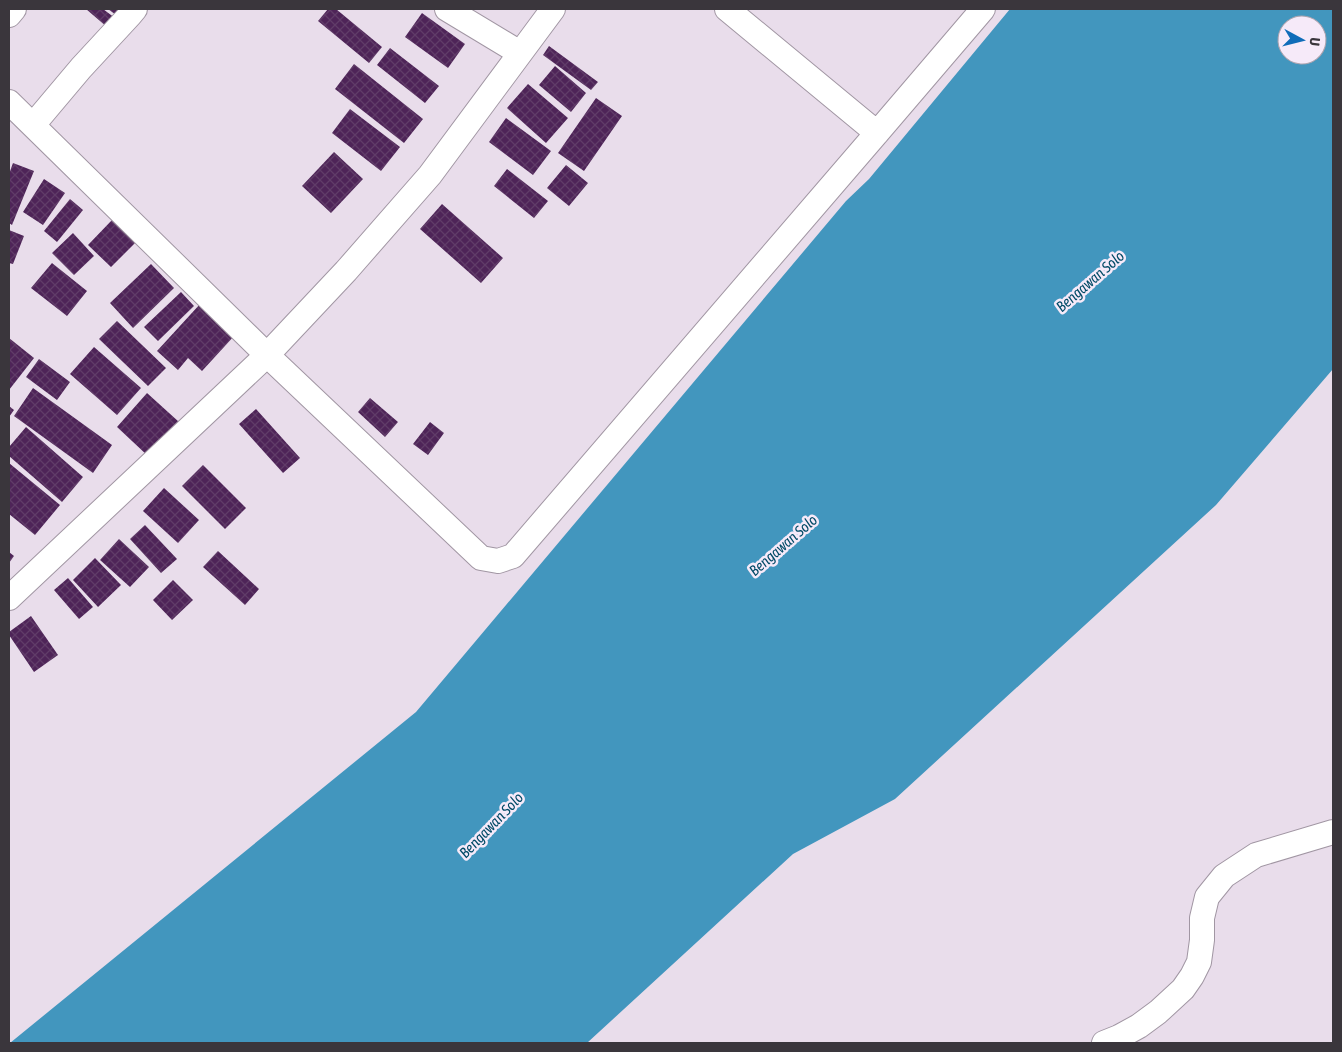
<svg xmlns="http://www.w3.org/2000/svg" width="1342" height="1052" font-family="'Asap Condensed',sans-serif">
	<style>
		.water { fill: #4296be; fill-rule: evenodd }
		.building { fill: url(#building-cross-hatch) }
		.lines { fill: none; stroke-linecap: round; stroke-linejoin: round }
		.minor-casing { stroke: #a196a3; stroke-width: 26 }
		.minor { stroke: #fff; stroke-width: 24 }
		.labels { text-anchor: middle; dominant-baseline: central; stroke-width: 5; stroke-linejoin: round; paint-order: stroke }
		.water-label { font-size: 15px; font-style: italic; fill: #004a66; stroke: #f6eaf9 }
	</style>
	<defs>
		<pattern id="building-cross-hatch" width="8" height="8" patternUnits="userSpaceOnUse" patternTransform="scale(1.25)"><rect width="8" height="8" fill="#4e2458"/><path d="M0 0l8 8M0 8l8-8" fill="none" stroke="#603c68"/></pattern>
	</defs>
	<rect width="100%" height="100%" fill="#e9ddeb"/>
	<path class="water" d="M1010,9H1333V369L1216,505L895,799L793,854L587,1043H10L416,712L846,201L869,179ZM1287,25H1317V55H1287Z"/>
	<path class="building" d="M86,9H103L115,18L107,27Z
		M108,9H120L116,15Z
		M328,9H336L382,47L369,63L318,21Z
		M422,13L465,44L448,68L405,37Z
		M549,46L598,82L591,90L543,55Z
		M390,48L439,86L425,103L377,65Z
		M354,64L423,119L404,143L335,89Z
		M555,66L586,93L571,112L539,85Z
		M528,84L568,118L546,143L507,108Z
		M596,98L622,116L584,171L558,153Z
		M350,109L400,147L381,171L332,133Z
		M506,118L551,151L533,175L489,142Z
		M334,152L363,179L331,213L302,186Z
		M13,163L34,171L12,225L9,223V174Z
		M566,165L588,183L569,206L547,188Z
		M507,169L548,201L534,218L494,186Z
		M44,179L65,193L43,225L23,212Z
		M70,199L83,210L57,242L44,231Z
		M442,204L503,258L481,283L420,229Z
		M112,220L135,243L111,267L88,245Z
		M9,230L24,236L13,264L9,263Z
		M73,233L94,256L74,275L52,253Z
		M52,263L87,291L67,316L31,288Z
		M151,264L174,288L133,328L110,303Z
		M181,292L194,306L158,341L144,327Z
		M201,303L235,335L202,371L188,358L178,370L157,351Z
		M117,321L166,368L148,386L99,339Z
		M9,338L34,358L9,390Z
		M94,347L141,388L117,415L70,374Z
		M39,359L70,382L57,400L26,377Z
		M33,388L112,445L93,473L14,416Z
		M147,393L179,422L148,456L117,427Z
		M370,398L398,422L385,437L358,412Z
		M9,406L14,410L9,417Z
		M256,409L300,458L283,473L239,424Z
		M430,422L444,433L428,455L413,444Z
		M26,427L83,477L62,502L9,456V447Z
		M9,463L60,505L35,535L9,514Z
		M203,465L246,508L225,529L182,486Z
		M164,488L199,520L178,543L143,511Z
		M145,525L177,559L161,573L130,539Z
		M119,539L149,567L130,587L100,560Z
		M218,551L259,589L245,605L203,567Z
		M9,552L14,556L9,563Z
		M95,558L121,585L98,607L73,580Z
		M68,578L93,607L79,619L54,590Z
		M173,580L193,600L172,620L153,600Z
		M31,616L58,655L34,672L9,635V632Z"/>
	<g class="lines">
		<defs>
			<path id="minor" d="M447,9L520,53
				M727,9L877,133
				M9,15L14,9
				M9,102L267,355L481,558L498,561L513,556L877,133L983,9
				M33,125L81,68L130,15L135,9
				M9,598L267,355L346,271L430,175L553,9
				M1104,1043L1119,1037L1139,1026L1158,1012L1183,989L1192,976L1199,962L1202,940V918L1207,897L1224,876L1256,855L1333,832"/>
		</defs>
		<use href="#minor" class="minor-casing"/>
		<use href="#minor" class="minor"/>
	</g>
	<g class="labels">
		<g class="water-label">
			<text transform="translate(1090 281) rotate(-41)">Bengawan Solo</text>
			<text transform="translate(783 545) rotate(-41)">Bengawan Solo</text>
			<text transform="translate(491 825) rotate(-46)">Bengawan Solo</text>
		</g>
	</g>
	<rect width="1342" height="1052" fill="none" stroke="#3a363c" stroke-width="20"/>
	<g transform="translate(1302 40) rotate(97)"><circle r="24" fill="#f6eaf9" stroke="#aba2ad"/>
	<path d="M0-4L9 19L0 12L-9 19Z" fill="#0f6cb9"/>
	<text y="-8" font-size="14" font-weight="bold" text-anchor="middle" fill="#3a363c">U</text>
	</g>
</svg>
